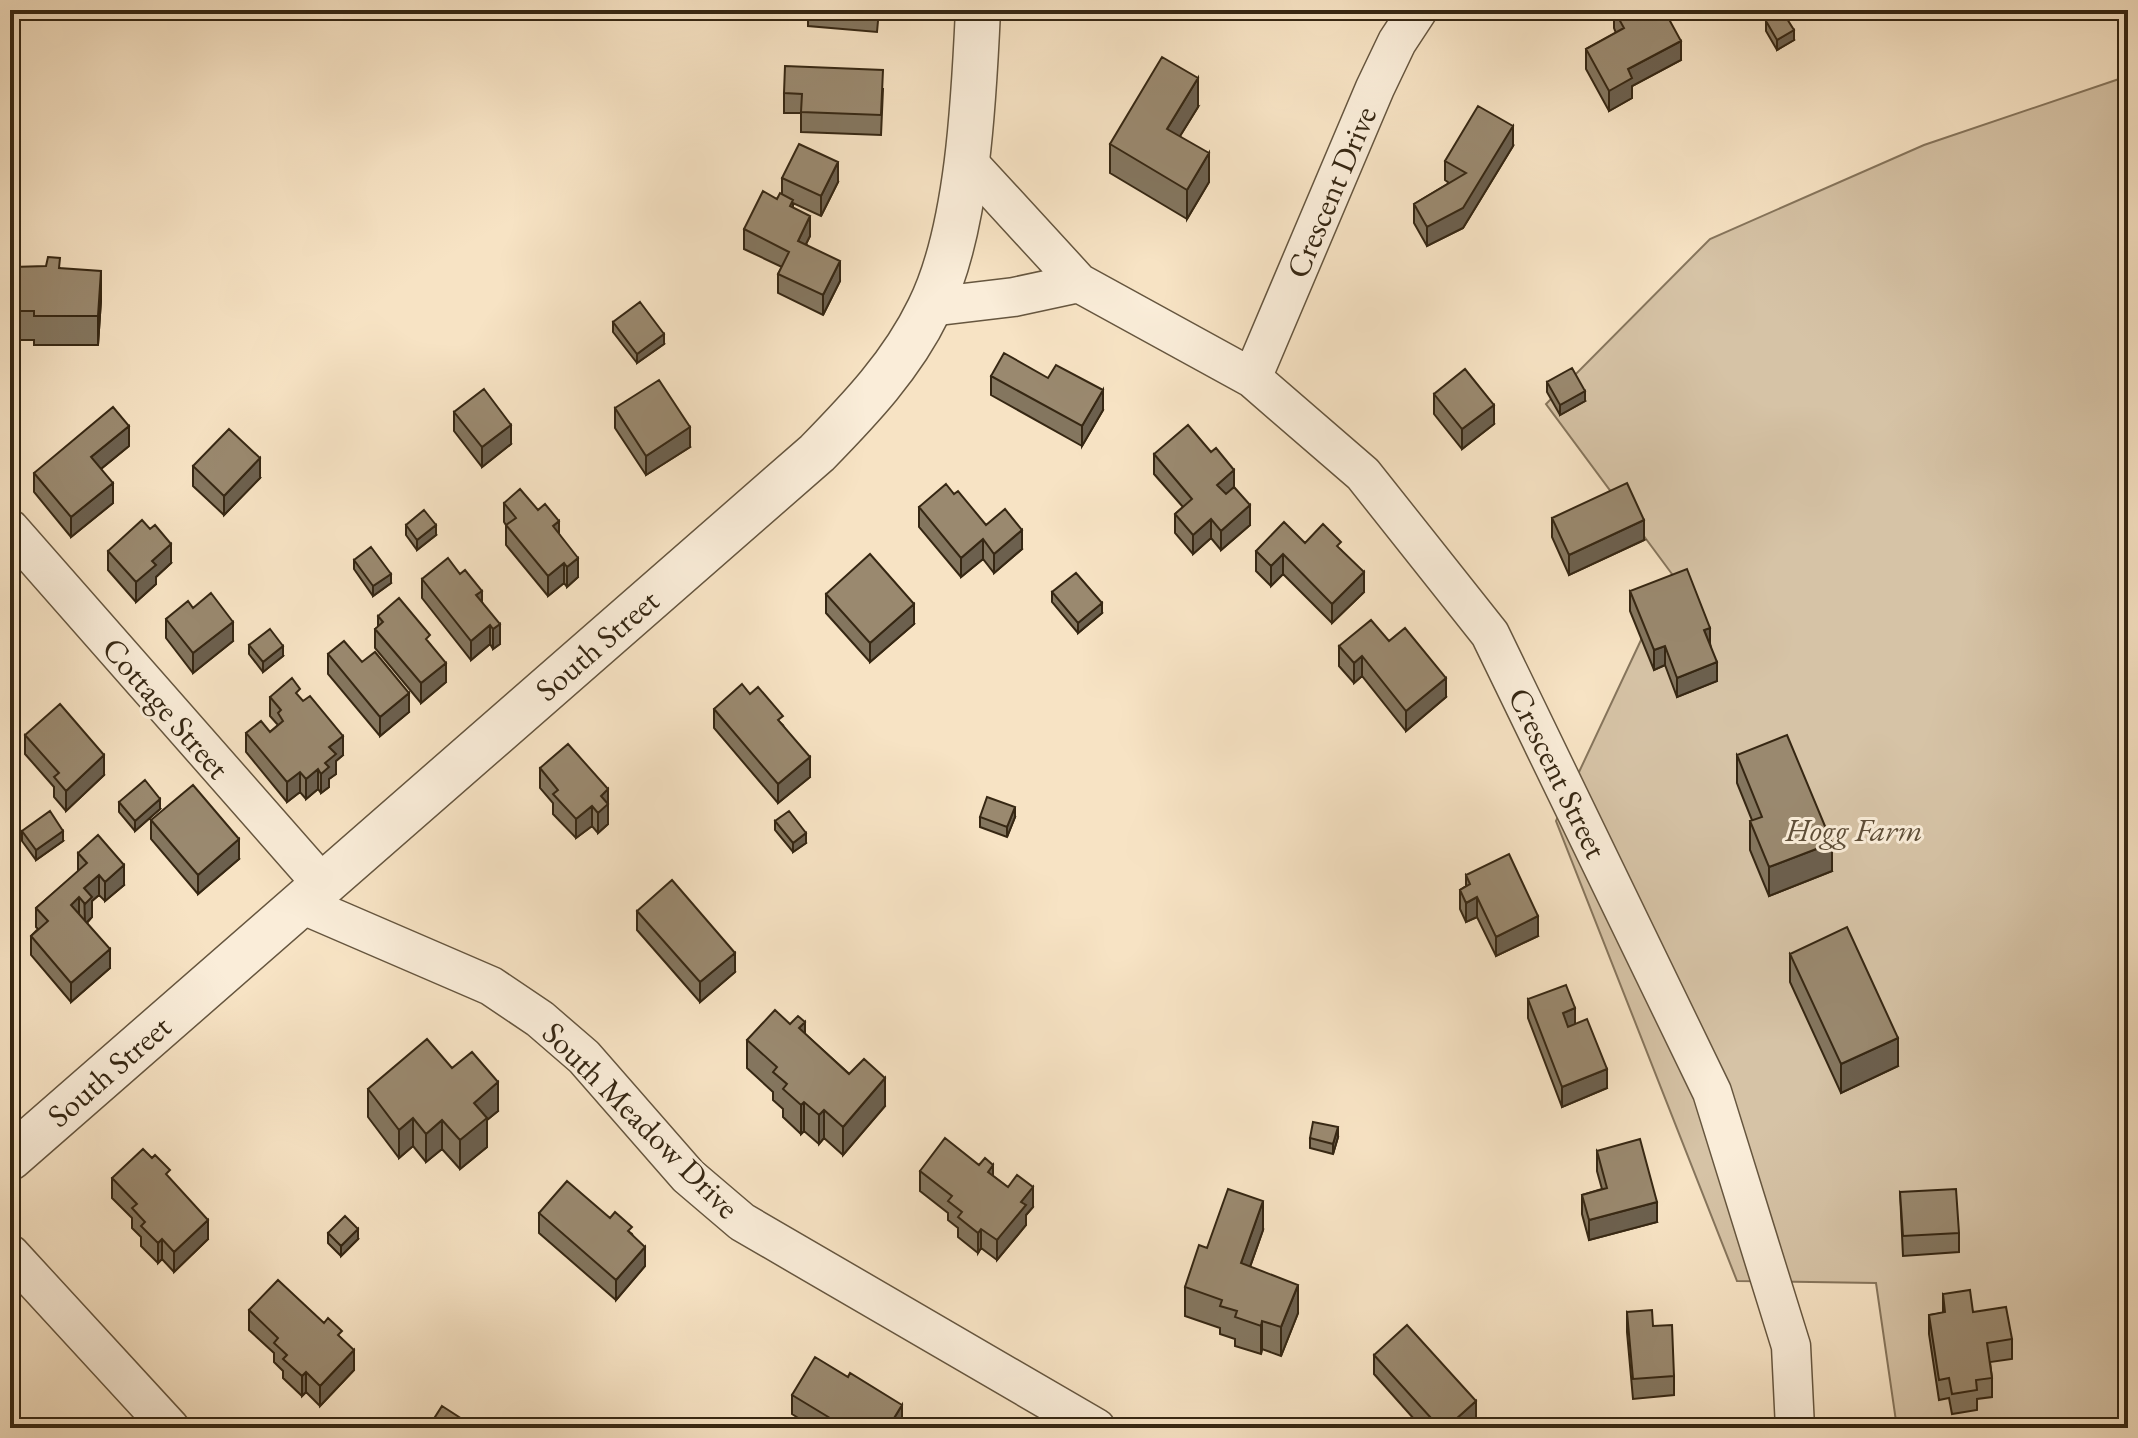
<svg xmlns="http://www.w3.org/2000/svg" width="2138" height="1438" font-family="'EB Garamond',serif">
	<style>
		.green { fill: #d6c3a6; stroke: #86755c; stroke-width: 2 }
		.lines { fill: none; stroke-linecap: round; stroke-linejoin: round }
		.minor-casing { stroke: #66563f; stroke-width: 41 }
		.tertiary-casing { stroke: #66563f; stroke-width: 47 }
		.minor { stroke: #faedd9; stroke-width: 38 }
		.tertiary { stroke: #faedd9; stroke-width: 44 }
		.wall { fill: #84765f; stroke: #362713; stroke-width: 2 }
		.shaded-wall { fill: #6c604e; stroke: #362713; stroke-width: 2 }
		.building { fill: #9a896f; stroke: #362713; stroke-width: 2 }
		.labels { text-anchor: middle; dominant-baseline: central; stroke-width: 6; stroke-linejoin: round; paint-order: stroke }
		.street-label { font-size: 32px; fill: #362713; stroke: #faedd9 }
		.park-label { font-size: 32px; font-style: italic; fill: #5e4e38; stroke: #faedd9 }
	</style>
	<rect width="100%" height="100%" fill="#f7e3c4"/>
	<filter id="stains"><feTurbulence type="fractalNoise" baseFrequency=".0025" numOctaves="4"/><feColorMatrix values="0 0 0 0 .2 0 0 0 0 .09 0 0 0 0 .02 0 0 0 .5 -.17"/></filter>
	<radialGradient id="worn" r=".72"><stop offset=".6" stop-color="#630" stop-opacity="0"/><stop offset="1" stop-color="#630" stop-opacity=".3"/></radialGradient>
	<path class="green" d="M2128,76V1428H1897L1876,1283L1737,1281L1556,821L1672,574L1546,404L1710,239L1924,145Z"/>
	<g class="lines">
		<defs>
			<path id="minor" d="M966,160L1079,283L1252,378L1363,474L1490,634L1712,1092L1791,1346L1795,1428
				M930,307L1014,297L1079,283
				M1252,378L1375,88L1397,42L1418,10
				M10,529L323,885
				M301,904L491,986L540,1019L584,1057L688,1176L742,1222L1096,1428
				M10,1254L170,1428"/>
			<path id="tertiary" d="M10,1158L817,453C860,409 902,365 929,309C968,231 974,98 978,10"/>
		</defs>
		<use href="#minor" class="minor-casing"/>
		<use href="#tertiary" class="tertiary-casing"/>
		<use href="#minor" class="minor"/>
		<use href="#tertiary" class="tertiary"/>
	</g>
	<path class="wall" d="M808,10H879L877,32L808,26Z
		M1614,10H1664L1681,60L1632,86V98L1609,111L1586,69V49L1616,33L1614,28Z
		M1766,21L1794,40L1777,50L1766,31Z
		M883,89L881,135L801,132V113H784V93Z
		M1198,107L1180,136L1209,182L1187,219L1110,173V144Z
		M1513,146L1463,228L1427,246L1414,223V204L1449,183L1445,180V161Z
		M782,178L838,182L821,216L793,203V208L810,236L806,244L840,281L823,315L778,293V274L782,267L744,249V229L782,194Z
		M60,268L101,300L98,345H34V340H10V281Z
		M613,322L664,344L637,363L613,332Z
		M991,376L1103,410L1082,446L991,395Z
		M1547,382L1585,401L1560,415L1547,392Z
		M1434,394L1494,424L1462,449L1434,414Z
		M615,408L690,447L646,475L615,428Z
		M454,412L511,444L482,467L454,431Z
		M129,446L101,469L113,503L71,537L34,492V473Z
		M1154,454L1234,487L1250,525L1221,550L1211,538L1193,554L1175,533V514L1183,507L1154,474Z
		M193,466L260,478L224,515L193,486Z
		M954,494L986,525L1022,549L994,573L983,559L961,577L919,527V507Z
		M504,503L538,510L559,534L578,577L567,587L564,583L548,596L506,545V525L504,522Z
		M1552,518L1644,540L1569,575L1552,537Z
		M406,525L436,535L417,550L406,535Z
		M1305,543L1341,550L1364,592L1332,623L1283,574L1271,586L1256,571V551Z
		M108,551L171,563L156,577V584L136,602L108,570Z
		M354,560L391,583L373,596L354,569Z
		M422,579L482,602L500,644L493,649L490,644L471,660L422,598Z
		M1630,591L1710,643L1717,681L1677,697L1665,665L1654,670L1630,611Z
		M1052,592L1102,613L1078,633L1052,602Z
		M826,594L914,624L870,662L826,613Z
		M193,608L233,641L193,673L166,638V619Z
		M378,616L430,644L446,682L421,703L375,648V629L378,627Z
		M249,645L283,656L263,672L249,654Z
		M1339,646L1446,697L1406,731L1362,676L1354,683L1339,666Z
		M328,654L362,662L409,712L380,736L328,674Z
		M750,694L783,725L810,777L778,803L714,728V709Z
		M270,697L300,698L343,755L336,761V774L329,779V787L321,793L318,789L306,799L300,792L287,802L246,752V733L270,732L278,725L270,716Z
		M25,735L104,775L66,811L54,797V787L25,754Z
		M1737,755L1832,871L1769,896L1750,850V821L1752,820L1737,783Z
		M540,768L608,789V824L598,833L592,826L576,838L553,814V803L540,788Z
		M119,802L160,809L135,831L119,812Z
		M980,817H1015L1007,837L980,827Z
		M151,820L239,859L198,894L151,839Z
		M775,821L806,843L793,852L775,830Z
		M22,831L63,841L36,860L22,841Z
		M78,853L124,885L105,901L99,895L92,901V917L87,923L110,968L71,1002L31,955V936L38,929L36,927V908L78,872Z
		M1466,875L1538,936L1496,956L1477,917L1466,922L1460,909V890L1466,886Z
		M637,911L735,972L700,1002L637,930Z
		M1790,954L1898,1066L1841,1093L1790,982Z
		M1528,999L1575,1024L1607,1088L1562,1107L1528,1018Z
		M790,1024L805,1034L885,1106L843,1155L824,1138L819,1144L804,1131L801,1134L783,1117V1109L773,1100V1092L747,1068V1040Z
		M452,1068L498,1111L487,1120V1147L460,1169L442,1149L426,1162L413,1146L399,1158L368,1117V1089Z
		M1338,1137L1333,1154L1310,1148V1138Z
		M1597,1151L1657,1222L1589,1240L1582,1214V1195L1602,1189L1597,1171Z
		M920,1171L993,1176L1033,1207L1026,1215V1225L997,1260L981,1248L978,1253L958,1237V1228L948,1220V1213L920,1191Z
		M112,1178L170,1179L208,1239L174,1272L162,1259L158,1263L141,1246V1237L132,1228V1218L112,1198Z
		M1900,1192L1959,1233V1252L1903,1256Z
		M539,1213L610,1218L632,1234L645,1266L616,1300L539,1233Z
		M1263,1230L1250,1267L1298,1313L1281,1356L1262,1349L1261,1354L1235,1346V1339L1220,1334V1328L1185,1316V1287L1207,1248Z
		M328,1233L358,1239L341,1256L328,1243Z
		M1943,1294L2012,1339V1359L1990,1362L1992,1378V1397L1977,1399V1410L1952,1414L1949,1398L1939,1400L1929,1334V1315L1943,1313Z
		M249,1310L324,1323L342,1339L354,1370L320,1406L306,1392L302,1396L283,1378V1371L274,1362V1353L249,1330Z
		M1627,1312L1653,1326L1674,1376V1395L1633,1399L1627,1332Z
		M1374,1355L1476,1421L1468,1428H1422L1374,1374Z
		M792,1395L902,1425L900,1428H814L792,1414Z"/>
	<path class="shaded-wall" d="M1794,30V40L1777,50V40Z
		M1681,41V60L1632,86V98L1609,111V91L1628,69Z
		M1198,78V107L1167,157V129Z
		M1513,126V146L1463,228L1427,246V227Z
		M1209,153V182L1187,219V190Z
		M838,162V182L821,216V196Z
		M810,216V236L798,260V241Z
		M840,261V281L823,315V295Z
		M101,271V300L98,345V316Z
		M664,334V344L637,363V354Z
		M1103,390V410L1082,446V426Z
		M1585,391V401L1560,415V405Z
		M1494,405V424L1462,449V429Z
		M511,425V444L482,467V447Z
		M129,426V446L91,477V457Z
		M690,427V447L646,475V456Z
		M260,458V478L224,515V496Z
		M1234,470V489L1217,504V485Z
		M113,483V503L71,537V517Z
		M1250,505V525L1221,550V531Z
		M1211,519V538L1193,554V535Z
		M1644,520V540L1569,575V555Z
		M559,521V541L553,526Z
		M436,525V535L417,550V540Z
		M1022,530V549L994,573V554Z
		M983,539V559L961,577V558Z
		M171,544V563L156,577V584L136,602V582L152,561Z
		M1283,554V574L1271,586V566Z
		M578,558V577L567,587V567Z
		M564,563V583L548,596V576Z
		M1364,572V592L1332,623V604Z
		M391,574V583L373,596V586Z
		M482,591V610L476,595Z
		M1102,603V613L1078,633V623Z
		M914,604V624L870,662V643Z
		M233,622V641L193,673V653Z
		M500,624V644L493,649V629Z
		M490,625V644L471,660V641Z
		M1710,628V647L1704,630Z
		M283,646V656L263,672V662Z
		M1665,646V665L1654,670V650Z
		M1362,656V676L1354,683V663Z
		M1717,662V681L1677,697V678Z
		M446,663V682L421,703V683Z
		M1446,678V697L1406,731V711Z
		M409,693V712L380,736V717Z
		M343,736V755L336,761V774L329,779V787L321,793V774L329,747Z
		M104,755V775L66,811V791Z
		M810,757V777L778,803V784Z
		M318,769V789L306,799V779Z
		M300,772V792L287,802V782Z
		M608,789V824L598,833V813L601,796Z
		M160,799V809L135,831V821Z
		M592,806V826L576,838V819Z
		M1015,807V817L1007,837V827Z
		M63,831V841L36,860V850Z
		M806,833V843L793,852V843Z
		M239,839V859L198,894V875Z
		M1832,843V871L1769,896V867Z
		M124,865V885L105,901V882Z
		M99,875V895L92,901V917L85,924L84,888Z
		M79,897V917L71,905Z
		M1477,897V917L1466,922V903Z
		M1538,916V936L1496,956V937Z
		M110,949V968L71,1002V983Z
		M735,953V972L700,1002V982Z
		M1575,1008V1028L1563,1032V1013Z
		M805,1022V1050L799,1028Z
		M1898,1038V1066L1841,1093V1064Z
		M1607,1069V1088L1562,1107V1087Z
		M885,1078V1106L843,1155V1127Z
		M498,1082V1111L487,1120V1147L460,1169V1140L474,1103Z
		M804,1102V1131L801,1134V1105Z
		M824,1110V1138L819,1144V1115Z
		M413,1118V1146L399,1158V1130Z
		M442,1120V1149L426,1162V1134Z
		M1338,1127V1137L1333,1154V1144Z
		M993,1165V1184L988,1172Z
		M1033,1187V1207L1026,1215V1225L997,1260V1240L1021,1202Z
		M1263,1201V1230L1241,1292V1263Z
		M1657,1202V1222L1589,1240V1220Z
		M208,1220V1239L174,1272V1252Z
		M358,1229V1239L341,1256V1246Z
		M981,1229V1248L978,1253V1233Z
		M162,1239V1259L158,1263V1243Z
		M645,1247V1266L616,1300V1280Z
		M1298,1285V1313L1281,1356V1327Z
		M1262,1321V1349L1261,1354V1326Z
		M354,1350V1370L320,1406V1386Z
		M306,1372V1392L302,1396V1376Z
		M1476,1401V1421L1468,1428H1446Z
		M902,1405V1425L900,1428H888Z"/>
	<path class="building" d="M850,10H877V12Z
		M1614,10H1664L1681,41L1628,69L1632,78L1609,91L1586,49L1624,28Z
		M1782,11L1794,30L1777,40L1766,21Z
		M1162,57L1198,78L1167,129L1209,153L1187,190L1110,144Z
		M785,66L883,70L881,115L801,112L802,94L784,93Z
		M1478,106L1513,126L1463,208L1427,227L1414,204L1466,173L1445,161Z
		M799,144L838,162L821,196L782,178Z
		M763,191L777,199L780,193L793,200L790,206L810,216L798,241L840,261L823,295L778,274L789,252L744,229Z
		M48,257L60,258L59,268L101,271L98,316H34V311H10V281L13,267L46,266Z
		M640,302L664,334L637,354L613,322Z
		M1004,353L1048,378L1056,365L1103,390L1082,426L991,376Z
		M1572,368L1585,391L1560,405L1547,382Z
		M1465,369L1494,405L1462,429L1434,394Z
		M659,380L690,427L646,456L615,408Z
		M484,389L511,425L482,447L454,412Z
		M113,407L129,426L91,457L113,483L71,517L34,473Z
		M1188,425L1211,452L1216,448L1234,470L1217,485L1226,494L1234,487L1250,505L1221,531L1211,519L1193,535L1175,514L1192,499L1154,454Z
		M229,429L260,458L224,496L193,466Z
		M1627,483L1644,520L1569,555L1552,518Z
		M946,484L954,494L958,491L986,525L1005,509L1022,530L994,554L983,539L961,558L919,507Z
		M520,489L538,510L545,504L559,521L553,526L578,558L567,567L564,563L548,576L506,525L516,518L504,503Z
		M424,510L436,525L417,540L406,525Z
		M142,520L150,529L155,525L171,544L152,561L156,565L136,582L108,551Z
		M1284,522L1305,543L1323,524L1341,542L1337,546L1364,572L1332,604L1283,554L1271,566L1256,551Z
		M371,547L391,574L373,586L354,560Z
		M870,554L914,604L870,643L826,594Z
		M448,558L460,574L465,570L482,591L476,595L500,624L493,629L490,625L471,641L422,579Z
		M1687,569L1710,628L1704,630L1717,662L1677,678L1665,646L1654,650L1630,591Z
		M1076,573L1102,603L1078,623L1052,592Z
		M211,593L233,622L193,653L166,619L188,601L193,608Z
		M399,598L430,635L426,639L446,663L421,683L375,629L383,622L378,616Z
		M1371,620L1389,641L1405,628L1446,678L1406,711L1362,656L1354,663L1339,646Z
		M270,629L283,646L263,662L249,645Z
		M344,641L362,662L375,652L409,693L380,717L328,654Z
		M292,678L300,689L296,693L303,701L310,696L343,736L329,747L336,754L325,763L329,767L321,774L318,769L306,779L300,772L287,782L246,733L261,721L270,732L283,721L278,713L281,710L270,697Z
		M742,684L750,694L758,687L783,716L778,720L810,757L778,784L714,709Z
		M60,704L104,755L66,791L54,777L59,773L25,735Z
		M1787,735L1832,843L1769,867L1750,821L1762,817L1737,755Z
		M568,744L608,789L601,796L608,804L598,813L592,806L576,819L553,794L558,790L540,768Z
		M145,780L160,799L135,821L119,802Z
		M193,785L239,839L198,875L151,820Z
		M987,797L1015,807L1007,827L980,817Z
		M50,811L63,831L36,850L22,831Z
		M789,811L806,833L793,843L775,821Z
		M98,835L124,865L105,882L99,875L84,888L92,897L85,904L79,897L71,905L110,949L71,983L31,936L48,921L36,908L87,863L78,853Z
		M1509,854L1538,916L1496,937L1477,897L1466,903L1460,890L1470,884L1466,875Z
		M672,880L735,953L700,982L637,911Z
		M1847,927L1898,1038L1841,1064L1790,954Z
		M1566,985L1575,1008L1563,1013L1568,1027L1587,1019L1607,1069L1562,1087L1528,999Z
		M775,1010L790,1024L798,1016L805,1022L799,1028L849,1074L864,1059L885,1078L843,1127L824,1110L819,1115L804,1102L801,1105L783,1089L787,1084L773,1072L777,1067L747,1040Z
		M427,1039L452,1068L472,1052L498,1082L474,1103L487,1118L460,1140L442,1120L426,1134L413,1118L399,1130L368,1089Z
		M1313,1122L1338,1127L1333,1144L1310,1138Z
		M945,1138L979,1165L985,1158L993,1165L988,1172L1008,1187L1017,1175L1033,1187L1021,1202L1026,1205L997,1240L981,1229L978,1233L958,1217L962,1212L948,1201L952,1196L920,1171Z
		M1640,1139L1657,1202L1589,1220L1582,1195L1607,1188L1597,1151Z
		M143,1149L152,1158L155,1155L170,1170L166,1174L208,1220L174,1252L162,1239L158,1243L141,1226L145,1222L132,1208L137,1204L112,1178Z
		M567,1181L610,1218L615,1212L632,1227L628,1231L645,1247L616,1280L539,1213Z
		M1228,1189L1263,1201L1241,1263L1298,1285L1281,1327L1262,1321L1261,1326L1235,1317L1237,1311L1220,1306L1222,1300L1185,1287L1199,1245L1207,1248Z
		M1956,1189L1959,1233L1903,1236L1900,1192Z
		M345,1216L358,1229L341,1246L328,1233Z
		M278,1280L324,1323L328,1318L342,1331L338,1335L354,1350L320,1386L306,1372L302,1376L283,1359L287,1355L274,1343L278,1338L249,1310Z
		M1970,1290L1973,1312L2006,1307L2012,1339L1987,1343L1992,1378L1976,1380L1977,1390L1952,1394L1949,1378L1939,1380L1929,1315L1945,1312L1943,1294Z
		M1652,1310L1653,1326L1672,1325L1674,1376L1633,1379L1627,1312Z
		M1407,1325L1476,1401L1446,1428H1440L1374,1355Z
		M815,1357L848,1377L850,1373L902,1405L888,1428H832L826,1425L830,1418L792,1395Z
		M442,1406L476,1428H428Z
		M482,1423L490,1428H479Z"/>
	<g class="labels">
		<g class="street-label">
			<text transform="translate(1331 192) rotate(-67)">Crescent Drive</text>
			<text transform="translate(597 645) rotate(-41)">South Street</text>
			<text transform="translate(166 708) rotate(49)">Cottage Street</text>
			<text transform="translate(1558 773) rotate(64)">Crescent Street</text>
			<text transform="translate(109 1071) rotate(-41)">South Street</text>
			<text transform="translate(641 1120) rotate(45)">South Meadow Drive</text>
		</g>
		<g class="park-label">
			<text x="1854" y="830">Hogg Farm</text>
		</g>
	</g>
	<rect width="2138" height="1438" fill="none" stroke="#f7e3c4" stroke-width="40"/>
	<rect x="12" y="12" width="2114" height="1414" fill="none" stroke="#362713" stroke-width="4"/>
	<rect x="20" y="20" width="2098" height="1398" fill="none" stroke="#362713" stroke-width="2"/>
	<rect width="100%" height="100%" filter="url(#stains)"/>
	<rect width="100%" height="100%" fill="url(#worn)"/>
</svg>
